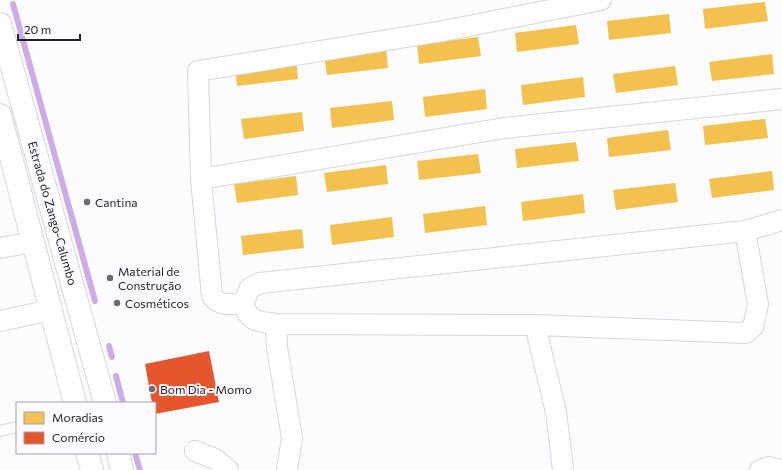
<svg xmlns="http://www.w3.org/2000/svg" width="782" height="470" font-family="Commissioner,sans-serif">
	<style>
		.homes { fill: #f2c14e }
		.shops { fill: #e4572e }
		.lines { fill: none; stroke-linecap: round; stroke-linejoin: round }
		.stream { stroke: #ccabe6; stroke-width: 6 }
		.lane-casing { stroke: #d7d5da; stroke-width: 12 }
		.street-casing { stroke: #d7d5da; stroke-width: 22 }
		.primary-casing { stroke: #d7d5da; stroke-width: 24 }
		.lane { stroke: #fffeff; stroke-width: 10 }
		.street { stroke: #fffeff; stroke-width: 20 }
		.primary { stroke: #fffeff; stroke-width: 22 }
		.poi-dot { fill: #6e6c71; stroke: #fcfafe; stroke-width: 1.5 }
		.labels { text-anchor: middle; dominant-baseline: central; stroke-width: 4; stroke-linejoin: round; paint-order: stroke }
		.poi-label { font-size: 12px; fill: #221f26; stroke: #fcfafe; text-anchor: start }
		.street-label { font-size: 12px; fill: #221f26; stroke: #fcfafe }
	</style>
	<rect width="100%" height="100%" fill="#fcfbfd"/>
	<path class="homes" d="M765,2L768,21L705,29L703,9Z
		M669,14L671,33L609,40L607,21Z
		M576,25L579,44L517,52L515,33Z
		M478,37L481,56L419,64L417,45Z
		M386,48L388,68L327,75L324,56Z
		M772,54L774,74L712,81L709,62Z
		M296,59L298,79L237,86L235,67Z
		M675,66L678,85L616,93L613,74Z
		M583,77L585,97L523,105L521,85Z
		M485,89L487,109L425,117L423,97Z
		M392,101L394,120L332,128L330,108Z
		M302,112L304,131L244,139L241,119Z
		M765,119L768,138L705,145L703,126Z
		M668,130L671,150L609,157L607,138Z
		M576,142L579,161L517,168L515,149Z
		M478,154L481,173L419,180L417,161Z
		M386,165L388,184L327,192L324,173Z
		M772,171L774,190L712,198L709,179Z
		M296,176L298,195L237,203L234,184Z
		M675,183L678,202L616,210L613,190Z
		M583,194L585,213L523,221L521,202Z
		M485,206L487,225L425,233L423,214Z
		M392,217L394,237L332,245L330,225Z
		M302,229L304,248L243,255L241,236Z"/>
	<path class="shops" d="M209,351L219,402L155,414V403H152L145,364Z"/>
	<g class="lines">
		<path class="stream" d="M13,4L95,301
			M109,346L112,357
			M116,376L123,403
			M135,453L140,470"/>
		<defs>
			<path id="lane" d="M0,431L17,427"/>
			<path id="street" d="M201,179L504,128L782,99
				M745,231L758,304L753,327L746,333L535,325L276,324C258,321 249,323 243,303L250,288L260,283L745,231L782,220
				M0,248L33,242
				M243,303C231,304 221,307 212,296L201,179L198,71L443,31L601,0
				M0,321L51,310
				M276,324L277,347L292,438L287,470
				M535,325L556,412L563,470
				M195,451L215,459L228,470
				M760,470L769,467L781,470"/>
			<path id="primary" d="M0,24L105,403
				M0,115L75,403
				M87,453L92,470
				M118,453L122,470"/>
		</defs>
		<use href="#lane" class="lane-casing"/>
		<use href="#street" class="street-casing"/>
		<use href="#primary" class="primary-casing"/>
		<use href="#lane" class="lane"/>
		<use href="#street" class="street"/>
		<use href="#primary" class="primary"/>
	</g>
	<g class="poi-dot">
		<circle cx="87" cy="202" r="4"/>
		<circle cx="110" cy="278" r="4"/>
		<circle cx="117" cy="303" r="4"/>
		<circle cx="152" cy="389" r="4"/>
	</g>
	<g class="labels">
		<g class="poi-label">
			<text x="95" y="202">Cantina</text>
			<text x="118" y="271">Material de<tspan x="118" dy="14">Construção</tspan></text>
			<text x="125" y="303">Cosméticos</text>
			<text x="160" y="389">Bom Dia - Momo</text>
		</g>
		<g class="street-label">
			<text transform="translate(53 213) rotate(74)">Estrada do Zango-Calumbo</text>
		</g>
	</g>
	<rect x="16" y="402" width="140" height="52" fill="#fcfafe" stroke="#a5a2a8"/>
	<rect x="24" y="412" width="20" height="12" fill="#f2c14e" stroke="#a5a2a8"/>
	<text x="52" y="422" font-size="12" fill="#221f26">Moradias</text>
	<rect x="24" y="432" width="20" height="12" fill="#e4572e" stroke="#a5a2a8"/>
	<text x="52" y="442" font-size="12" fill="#221f26">Comércio</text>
	<path d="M18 34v6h62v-6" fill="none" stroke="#221f26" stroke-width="2"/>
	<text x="24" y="34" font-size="12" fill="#221f26" stroke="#fcfafe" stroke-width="3" paint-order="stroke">20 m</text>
</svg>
